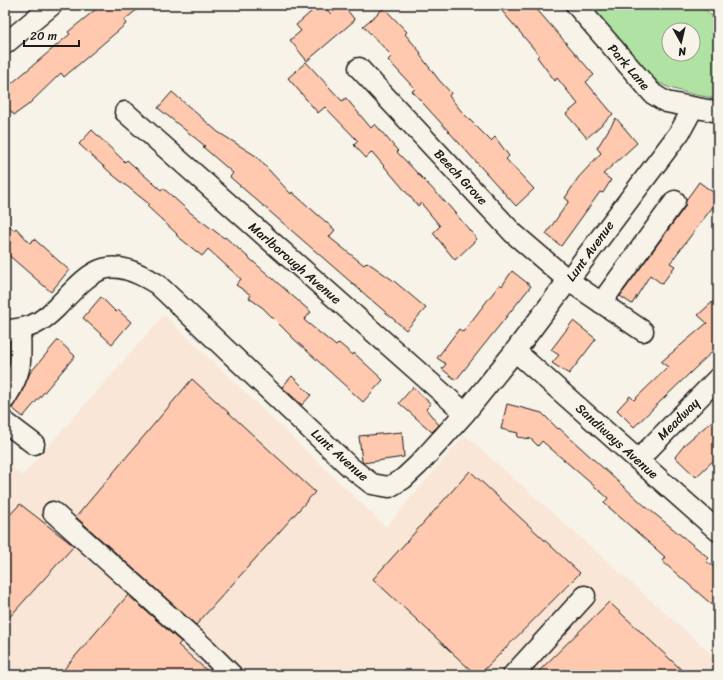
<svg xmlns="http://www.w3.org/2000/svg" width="723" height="680" font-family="Sriracha,sans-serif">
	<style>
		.built { fill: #f9e6d7 }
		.green { fill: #b0e2a3; stroke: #667f60; fill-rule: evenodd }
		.building { fill: #fec9af; stroke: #1c1c1c }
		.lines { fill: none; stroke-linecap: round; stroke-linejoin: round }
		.minor-casing { stroke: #1c1c1c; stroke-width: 23 }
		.minor { stroke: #f7f3e8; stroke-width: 20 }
		.labels { text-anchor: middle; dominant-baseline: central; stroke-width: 3; stroke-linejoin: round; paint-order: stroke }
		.street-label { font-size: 13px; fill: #1c1c1c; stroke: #f7f3e8 }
	</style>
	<rect width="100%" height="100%" fill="#f7f3e8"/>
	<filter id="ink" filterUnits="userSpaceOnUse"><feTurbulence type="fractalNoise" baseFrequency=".025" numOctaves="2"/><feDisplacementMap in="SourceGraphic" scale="8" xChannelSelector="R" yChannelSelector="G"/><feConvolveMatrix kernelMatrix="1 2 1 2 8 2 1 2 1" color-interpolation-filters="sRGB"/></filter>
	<g filter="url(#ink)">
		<path class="built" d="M164,315L386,527L465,435L718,660V675H5V461L22,476Z"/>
		<path class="green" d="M589,5H701L718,22V99L691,94L670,88L659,83L647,73ZM669,30H693V54H669Z"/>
		<path class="building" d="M101,5H143L124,20L126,24L64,77L61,73L28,105L14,115L5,104V89L70,34L68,32Z
			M319,5H323L331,14L340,5H343L355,20L307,61L290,40L301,31L296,25Z
			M497,5H533L594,75L586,82L613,114L587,138L566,114L578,104L557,78L555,81L537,57L539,55Z
			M384,8L407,32L405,34L421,53L420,55L439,80L451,93L449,96L462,112L491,141L495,137L509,156L506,159L534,189L516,206L412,91L415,89L388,60L392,56L363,26Z
			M306,62L342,101L346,98L371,128L375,124L398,151L397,152L449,206L477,239L455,260L433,233L440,226L421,203L418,206L372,152L366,158L354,145L358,141L325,107L318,113L288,78Z
			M172,92L218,132L256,156L291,194L292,192L335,230L329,237L364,265L367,262L394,281L426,308L406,330L230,177L233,173L203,147L205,146L158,108Z
			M616,118L637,143L603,174L611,180L603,193L600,192L561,246L546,234L569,201L565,198L578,178L601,153L597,148Z
			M92,130L125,162L127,160L161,190L163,188L192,214L224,238L225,237L311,312L304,320L336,346L339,343L353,355L354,353L383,380L363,402L295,340L263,308L249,298L251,295L236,285L241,279L208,249L202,256L176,235L177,234L147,206L149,204L113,175L79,144Z
			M699,182L718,196V200L670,263L675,266L662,284L650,275L632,304L620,296L684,208L686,200Z
			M5,222L14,230L16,228L30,243L34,239L69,270L51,292L5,252Z
			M512,271L531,286L456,380L442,369L446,364L437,358L459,329L463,332L500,284L502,286Z
			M101,297L116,312L118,310L131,322L112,344L83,318Z
			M718,297V346L634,427L617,410L630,396L634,400L668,367L661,362L707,323L698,315Z
			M573,321L596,339L569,374L552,363L559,355L551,350Z
			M58,340L75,356L23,417L12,408L21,394L30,373Z
			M292,376L311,395L302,405L282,387Z
			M192,379L315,492L196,625L76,517Z
			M413,387L431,404L426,409L439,425L432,432L399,403Z
			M507,404L542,413L558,429L559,428L645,506L709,558L706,561L718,570V610L662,561L665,557L604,503L608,498L542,441L538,446L531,439L517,437L518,433L501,429Z
			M718,416V456L696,477L675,457L686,443Z
			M402,432L404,457L363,463L362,461L359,436Z
			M470,471L580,573L479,675H476L373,579Z
			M20,504L74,546L5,622V520Z
			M128,595L181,642L178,645L212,675H59Z
			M609,602L687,675H535Z"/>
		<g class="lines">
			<defs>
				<path id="minor" d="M576,5L653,94L666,102L718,112
					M5,44L52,5
					M359,68L513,233L569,281L643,331
					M125,112L465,413
					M601,303L675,201
					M5,329C11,331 16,329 23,328C36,326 47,317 56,308C93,270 105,252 157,284L350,467L372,484L389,487L403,479L418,465L465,413L515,351L680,132L693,108
					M515,351L718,531
					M5,399C23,370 21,362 20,329
					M5,422L34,444
					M638,460L718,378
					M53,512L206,649L232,675
					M513,675L585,596"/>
			</defs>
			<use href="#minor" class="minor-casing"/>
			<use href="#minor" class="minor"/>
		</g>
	</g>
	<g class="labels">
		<g class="street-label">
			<text transform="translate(629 67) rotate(49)">Park Lane</text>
			<text transform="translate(461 177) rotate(47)">Beech Grove</text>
			<text transform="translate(590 251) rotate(-54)">Lunt Avenue</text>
			<text transform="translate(295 263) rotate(41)">Marlborough Avenue</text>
			<text transform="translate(678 419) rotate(-45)">Meadway</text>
			<text transform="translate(617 441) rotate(42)">Sandiways Avenue</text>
			<text transform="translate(340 455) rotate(42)">Lunt Avenue</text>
		</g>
	</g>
	<rect width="723" height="680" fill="none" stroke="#f7f3e8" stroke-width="20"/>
	<rect x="10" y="10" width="703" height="660" fill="none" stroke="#1c1c1c" stroke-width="1.5" filter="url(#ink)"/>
	<g transform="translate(681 42) rotate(172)"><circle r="19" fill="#f7f3e8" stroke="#9f9d96"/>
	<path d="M0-3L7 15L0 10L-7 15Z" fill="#1c1c1c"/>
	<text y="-6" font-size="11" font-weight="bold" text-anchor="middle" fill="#1c1c1c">N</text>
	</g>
	<path d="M24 40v6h55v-6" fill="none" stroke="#1c1c1c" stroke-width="2"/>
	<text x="30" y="40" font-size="12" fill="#1c1c1c" stroke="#f7f3e8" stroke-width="3" paint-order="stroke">20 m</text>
</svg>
